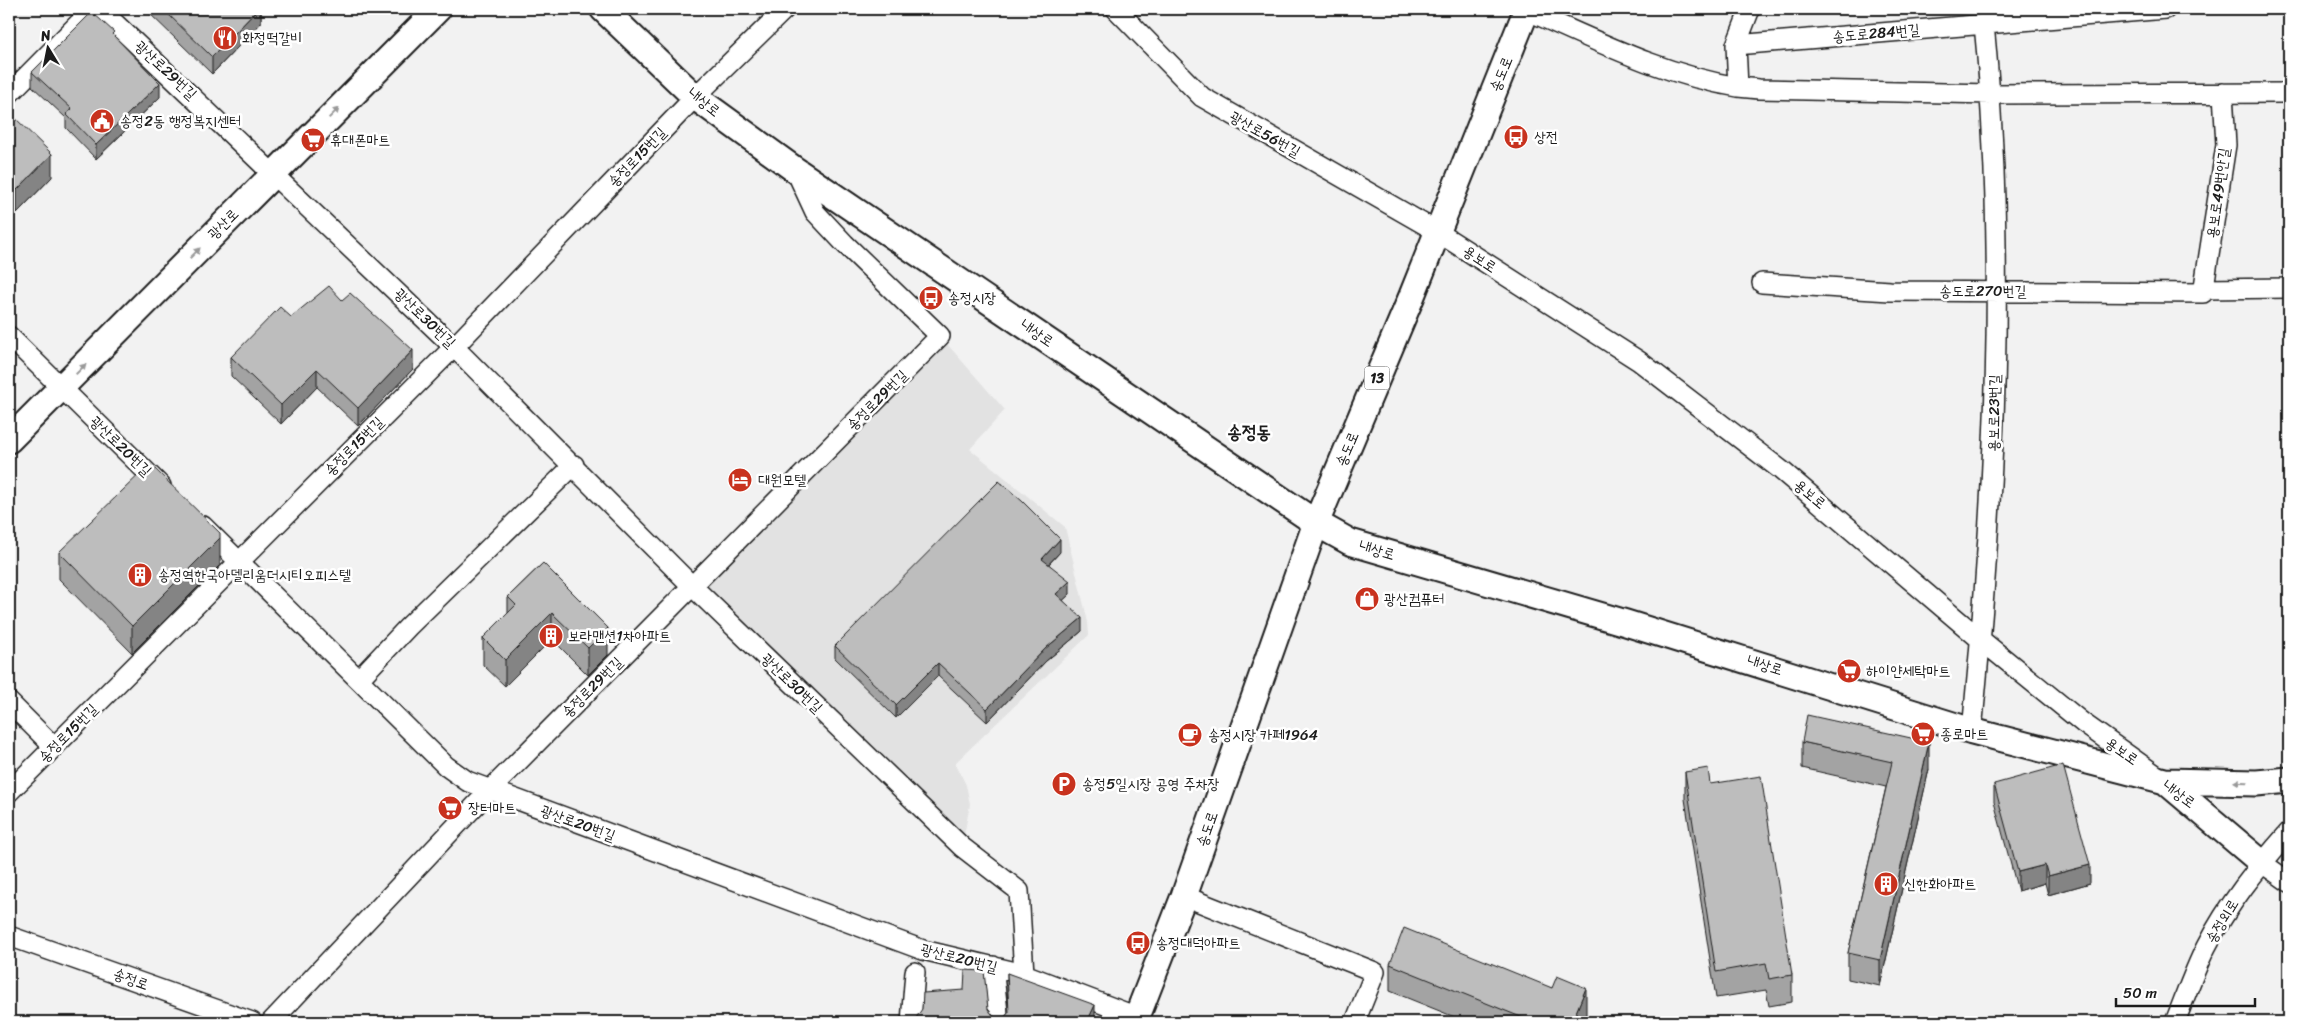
<svg xmlns="http://www.w3.org/2000/svg" width="2298" height="1031" font-family="Sriracha,'Poor Story',sans-serif">
	<style>
		.built { fill: #e2e2e2 }
		.lines { fill: none; stroke-linecap: round; stroke-linejoin: round }
		.minor-casing { stroke: #1c1c1c; stroke-width: 22 }
		.major-casing { stroke: #1c1c1c; stroke-width: 29 }
		.minor { stroke: #fff; stroke-width: 19 }
		.major { stroke: #fff; stroke-width: 25 }
		.wall { fill: #a3a3a3; stroke: #1c1c1c }
		.shaded-wall { fill: #848484; stroke: #1c1c1c }
		.building { fill: #bdbdbd; stroke: #1c1c1c }
		.oneway { fill: #999 }
		.labels { text-anchor: middle; dominant-baseline: central; stroke-width: 5; stroke-linejoin: round; paint-order: stroke }
		.shield { fill: #fff; stroke: #606060; stroke-width: 1 }
		.shield-label { font-size: 14px; font-weight: bold; fill: #1c1c1c }
		.street-label { font-size: 15px; fill: #1c1c1c; stroke: #fff }
		.poi-label { font-size: 15px; fill: #1c1c1c; stroke: #fff; text-anchor: start }
		.quarter-label { font-size: 18px; font-weight: bold; fill: #1c1c1c; stroke: #fff }
	</style>
	<rect width="100%" height="100%" fill="#f2f2f2"/>
	<filter id="ink" filterUnits="userSpaceOnUse"><feTurbulence type="fractalNoise" baseFrequency=".02" numOctaves="2"/><feDisplacementMap in="SourceGraphic" scale="10" xChannelSelector="R" yChannelSelector="G"/><feConvolveMatrix kernelMatrix="1 2 1 2 8 2 1 2 1" color-interpolation-filters="sRGB"/></filter>
	<g filter="url(#ink)">
		<path class="built" d="M940,336L1005,410L970,449L1065,527L1088,622L1089,635L955,763L966,785L970,804L962,847L692,586Z"/>
		<g class="lines">
			<defs>
				<path id="minor" d="M100,9L454,347L692,586L962,847L1019,891L1024,974
					M1116,9L1202,97L1436,231L1639,361L1781,470L1981,640L2083,723L2156,775
					M1750,9L1736,45L1738,87L1759,89L1991,94L2289,93
					M1526,10C1595,40 1663,75 1738,87
					M1736,45L2166,9
					M9,94L93,9
					M1762,283L1890,291L2203,293L2226,145L2223,93
					M2204,289L2289,288
					M9,336L161,486
					M203,526L446,766L467,781L923,950L1024,974L1137,1017
					M359,679L408,627L574,465
					M9,702L54,747
					M1972,731C1995,496 2007,259 1984,24
					M9,792L454,347L695,97L785,9
					M2262,863L2289,882
					M1184,896L1375,972L1355,1022
					M9,936L252,1022
					M993,966L999,1022
					M271,1022L490,790L940,336L845,244L815,212L795,169
					M911,1022L915,972
					M2175,1022C2185,997 2194,971 2206,947C2228,904 2257,868 2289,832"/>
				<path id="major" d="M603,9L695,97L794,169L1316,523L1350,542L1626,623L1972,731L2165,781L2262,863
					M9,440L438,9
					M2165,781L2257,783L2289,780
					M1135,1022L1184,896L1316,523L1411,298L1527,9"/>
			</defs>
			<use href="#minor" class="minor-casing"/>
			<use href="#major" class="major-casing"/>
			<use href="#minor" class="minor"/>
			<use href="#major" class="major"/>
		</g>
		<path class="wall" d="M145,9H261V23L212,74Z
			M114,36L160,97L96,159L66,128V118L32,86V72Z
			M9,112L52,177L17,213L9,204Z
			M342,300L413,369L358,426L317,387L281,424L231,376V357L291,317Z
			M59,552L220,565L132,653L59,579Z
			M1060,552L1049,564L1070,594L1063,600L1082,631L1046,661L987,722L938,676L896,718L835,658V646Z
			M543,563L608,655L588,675L552,639L505,686L483,665V638L508,613V597Z
			M1802,742L1929,769L1880,986L1848,979V953L1886,787L1802,768Z
			M1685,772L1710,784L1792,975V1002L1769,1006L1766,990L1716,998L1685,799Z
			M1994,784L2090,883L2048,895L2045,883L2018,891L1994,802Z
			M1390,964L1552,988L1586,1015L1583,1022H1467L1390,991Z
			M1007,973L1095,1019L1093,1022H916L988,1009L995,1018L1005,1017L1008,1013L1007,987Z"/>
		<path class="shaded-wall" d="M258,9H261V23L212,74V57Z
			M11,52V75L9,77V54Z
			M160,83V97L96,159V145Z
			M52,154V177L17,213V190Z
			M413,350V369L358,426V408Z
			M317,369V387L281,424V405Z
			M220,538V565L132,653V626Z
			M1060,539V552L1042,571V559Z
			M1070,581V594L1056,607V594Z
			M552,613V639L505,686V660Z
			M1082,618V631L1046,661L987,722V709L1046,648Z
			M608,628V655L588,675V648Z
			M938,663V676L896,718V705Z
			M1929,742V769L1880,986V960Z
			M2045,865V883L2018,891V872Z
			M2090,865V883L2048,895V876Z
			M1586,988V1015L1583,1022H1572Z
			M1095,1005V1019L1093,1022H1087Z"/>
		<path class="building" d="M163,9H258L212,57Z
			M92,12L114,32L112,34L160,83L96,145L66,114L72,109L32,72Z
			M9,112L52,154L17,190L9,181Z
			M329,286L342,300L350,293L413,350L358,408L317,369L281,405L231,357L280,307L291,317Z
			M150,464L220,533V538L132,626L59,552Z
			M999,481L1022,501L1060,539L1042,559L1070,581L1056,594L1082,618L1046,648L987,709L938,663L896,705L835,646Z
			M543,563L608,628L588,648L552,613L505,660L483,638L516,605L508,597Z
			M1807,715L1929,742L1880,960L1848,953L1892,762L1802,742Z
			M2063,765L2090,865L2048,876L2045,865L2018,872L1994,784Z
			M1708,768L1710,784L1761,776L1792,975L1769,979L1766,963L1716,972L1685,772Z
			M1404,928L1552,988L1557,976L1586,988L1572,1022H1533L1390,964Z
			M965,970L984,971L988,1009L995,1018L1005,1017L1009,1012L1007,973L1095,1005L1087,1022H916V1018L922,1009L923,993L964,990Z"/>
		<defs><path id="oneway-solid" d="M-6-.8H1V-3.2L6.5 0L1 3.2V.8H-6Z" transform="scale(1.25)"/></defs>
		<g class="oneway">
			<use href="#oneway-solid" transform="translate(334 113) rotate(-45)"/>
			<use href="#oneway-solid" transform="translate(195 253) rotate(-45)"/>
			<use href="#oneway-solid" transform="translate(81 369) rotate(-45)"/>
			<use href="#oneway-solid" transform="translate(2241 782) rotate(-179)"/>
		</g>
	</g>
	<defs>
		<symbol id="restaurant-disc" viewBox="-11 -11 22 22"><circle r="9.5" fill="#c8321e" stroke="#fff"/><path d="M-5-6h1v4h1v-4h1v4h1v-4h1v5L-1.5 .5V6h-2V.5L-5-1ZM5-6V6H3V1.5H1.5Q1.5-4 5-6Z" fill="#fff"/></symbol>
		<symbol id="civic-disc" viewBox="-11 -11 22 22"><circle r="9.5" fill="#c8321e" stroke="#fff"/><path d="M-.6-6.5H3V-4.5H.6V-3L4-1V1h2V6H-6V1h2V-1L-.6-3ZM-1.2 2.5V6h2.4V2.5Z" fill="#fff"/></symbol>
		<symbol id="bus-disc" viewBox="-11 -11 22 22"><circle r="9.5" fill="#c8321e" stroke="#fff"/><path d="M-5-6H5V4H4V6H2V4H-2V6H-4V4H-5ZM-3.5-4V0h7V-4ZM-3.5 1.2v1.5H-2V1.2ZM2 1.2v1.5H3.5V1.2Z" fill="#fff"/></symbol>
		<symbol id="supermarket-disc" viewBox="-11 -11 22 22"><circle r="9.5" fill="#c8321e" stroke="#fff"/><path d="M-6-5.5h2.5l.6 2H6L4.5 2H-2.5L-4.4-4H-6ZM-1.5 3.2a1.3 1.3 0 1 0 .1 0ZM3 3.2a1.3 1.3 0 1 0 .1 0Z" fill="#fff"/></symbol>
		<symbol id="hotel-disc" viewBox="-11 -11 22 22"><circle r="9.5" fill="#c8321e" stroke="#fff"/><path d="M-6-4.5h1.5V1H6V5H4.5V3h-9V5H-6ZM-4 0a1.8 1.8 0 1 1 3.6 0ZM.5 0V-2.5h3Q6-2.5 6 0Z" fill="#fff"/></symbol>
		<symbol id="building-disc" viewBox="-11 -11 22 22"><circle r="9.5" fill="#c8321e" stroke="#fff"/><path d="M-4-6H4V6H1V3H-1V6H-4ZM-2.5-4.3h1.7v1.8h-1.7ZM.8-4.3h1.7v1.8H.8ZM-2.5-1h1.7V.8h-1.7ZM.8-1h1.7V.8H.8Z" fill="#fff"/></symbol>
		<symbol id="shop-disc" viewBox="-11 -11 22 22"><circle r="9.5" fill="#c8321e" stroke="#fff"/><path d="M-5-2.5h2.3a2.7 3.5 0 0 1 5.4 0H5L5.5 6h-11ZM-1.5-2.5h3a1.5 2.3 0 0 0-3 0Z" fill="#fff"/></symbol>
		<symbol id="cafe-disc" viewBox="-11 -11 22 22"><circle r="9.5" fill="#c8321e" stroke="#fff"/><path d="M-5.5-4.5H6V0H3Q3 3.5 0 3.5H-2.5Q-5.5 3.5-5.5 0ZM3-3.2v2h1.7v-2ZM-6 4.5H4V6H-6Z" fill="#fff"/></symbol>
		<symbol id="parking-disc" viewBox="-11 -11 22 22"><circle r="9.5" fill="#c8321e" stroke="#fff"/><path d="M-3.5-5.5H1a3.5 3.5 0 0 1 0 7H-1V5.5H-3.5ZM-1-3.4V-.6H.8a1.4 1.4 0 0 0 0-2.8Z" fill="#fff"/></symbol>
	</defs>
	<g fill-rule="evenodd">
		<use href="#restaurant-disc" x="211" y="24" width="28" height="28"/>
		<use href="#civic-disc" x="88" y="107" width="28" height="28"/>
		<use href="#bus-disc" x="1502" y="123" width="28" height="28"/>
		<use href="#supermarket-disc" x="299" y="126" width="28" height="28"/>
		<use href="#bus-disc" x="917" y="284" width="28" height="28"/>
		<use href="#hotel-disc" x="726" y="466" width="28" height="28"/>
		<use href="#building-disc" x="126" y="561" width="28" height="28"/>
		<use href="#shop-disc" x="1353" y="585" width="28" height="28"/>
		<use href="#building-disc" x="537" y="622" width="28" height="28"/>
		<use href="#supermarket-disc" x="1835" y="657" width="28" height="28"/>
		<use href="#supermarket-disc" x="1909" y="720" width="28" height="28"/>
		<use href="#cafe-disc" x="1176" y="721" width="28" height="28"/>
		<use href="#parking-disc" x="1050" y="770" width="28" height="28"/>
		<use href="#supermarket-disc" x="436" y="794" width="28" height="28"/>
		<use href="#building-disc" x="1872" y="870" width="28" height="28"/>
		<use href="#bus-disc" x="1124" y="929" width="28" height="28"/>
	</g>
	<g class="labels">
		<rect class="shield" x="1364.5" y="366.5" width="25" height="23" rx="4"/>
		<g class="shield-label">
			<text x="1377" y="378">13</text>
		</g>
		<g class="street-label">
			<text transform="translate(1876 33) rotate(-5)">송도로284번길</text>
			<text transform="translate(166 70) rotate(43)">광산로29번길</text>
			<text transform="translate(1501 74) rotate(-68)">송도로</text>
			<text transform="translate(704 102) rotate(38)">내상로</text>
			<text transform="translate(1265 134) rotate(29)">광산로56번길</text>
			<text transform="translate(637 157) rotate(-46)">송정로15번길</text>
			<text transform="translate(2218 193) rotate(-82)">용보로49번안길</text>
			<text transform="translate(223 224) rotate(-45)">광산로</text>
			<text transform="translate(1480 259) rotate(33)">용보로</text>
			<text x="1983" y="291">송도로270번길</text>
			<text transform="translate(425 318) rotate(44)">광산로30번길</text>
			<text transform="translate(1037 333) rotate(34)">내상로</text>
			<text transform="translate(877 400) rotate(-45)">송정로29번길</text>
			<text transform="translate(1994 413) rotate(-89)">용보로23번길</text>
			<text transform="translate(121 446) rotate(44)">광산로20번길</text>
			<text transform="translate(354 446) rotate(-45)">송정로15번길</text>
			<text transform="translate(1347 449) rotate(-67)">송도로</text>
			<text transform="translate(1810 494) rotate(40)">용보로</text>
			<text transform="translate(1377 550) rotate(16)">내상로</text>
			<text transform="translate(1765 665) rotate(17)">내상로</text>
			<text transform="translate(792 683) rotate(44)">광산로30번길</text>
			<text transform="translate(592 687) rotate(-45)">송정로29번길</text>
			<text transform="translate(68 733) rotate(-45)">송정로15번길</text>
			<text transform="translate(2122 751) rotate(35)">용보로</text>
			<text transform="translate(2179 794) rotate(36)">내상로</text>
			<text transform="translate(578 823) rotate(20)">광산로20번길</text>
			<text transform="translate(1207 829) rotate(-71)">송도로</text>
			<text transform="translate(2222 921) rotate(-59)">송정외로</text>
			<text transform="translate(959 958) rotate(14)">광산로20번길</text>
			<text transform="translate(131 979) rotate(20)">송정로</text>
		</g>
		<g class="poi-label">
			<text x="242" y="38">화정떡갈비</text>
			<text x="120" y="121">송정2동 행정복지센터</text>
			<text x="1534" y="137">상전</text>
			<text x="330" y="140">휴대폰마트</text>
			<text x="948" y="298">송정시장</text>
			<text x="758" y="480">대원모텔</text>
			<text x="158" y="575">송정역한국아델리움더시티오피스텔</text>
			<text x="1384" y="599">광산컴퓨터</text>
			<text x="568" y="636">보라맨션1차아파트</text>
			<text x="1866" y="671">하이얀세탁마트</text>
			<text x="1940" y="734">종로마트</text>
			<text x="1208" y="735">송정시장 카페1964</text>
			<text x="1082" y="784">송정5일시장 공영 주차장</text>
			<text x="468" y="808">장터마트</text>
			<text x="1904" y="884">신한화아파트</text>
			<text x="1156" y="943">송정대덕아파트</text>
		</g>
		<g class="quarter-label">
			<text x="1249" y="432">송정동</text>
		</g>
	</g>
	<rect width="2298" height="1031" fill="none" stroke="#fff" stroke-width="30"/>
	<rect x="15" y="15" width="2268" height="1001" fill="none" stroke="#1c1c1c" stroke-width="2" filter="url(#ink)"/>
	<g transform="translate(48 48) rotate(350)" stroke="#ffffff" stroke-width="4" paint-order="stroke">
	<path d="M0-4L9 19L0 12L-9 19Z" fill="#1c1c1c"/>
	<text y="-8" font-size="14" font-weight="bold" text-anchor="middle" fill="#1c1c1c">N</text>
	</g>
	<path d="M2116 998v8h139v-8" fill="none" stroke="#1c1c1c" stroke-width="2.5"/>
	<text x="2123" y="998" font-size="15" fill="#1c1c1c" stroke="#ffffff" stroke-width="4" paint-order="stroke">50 m</text>
</svg>
